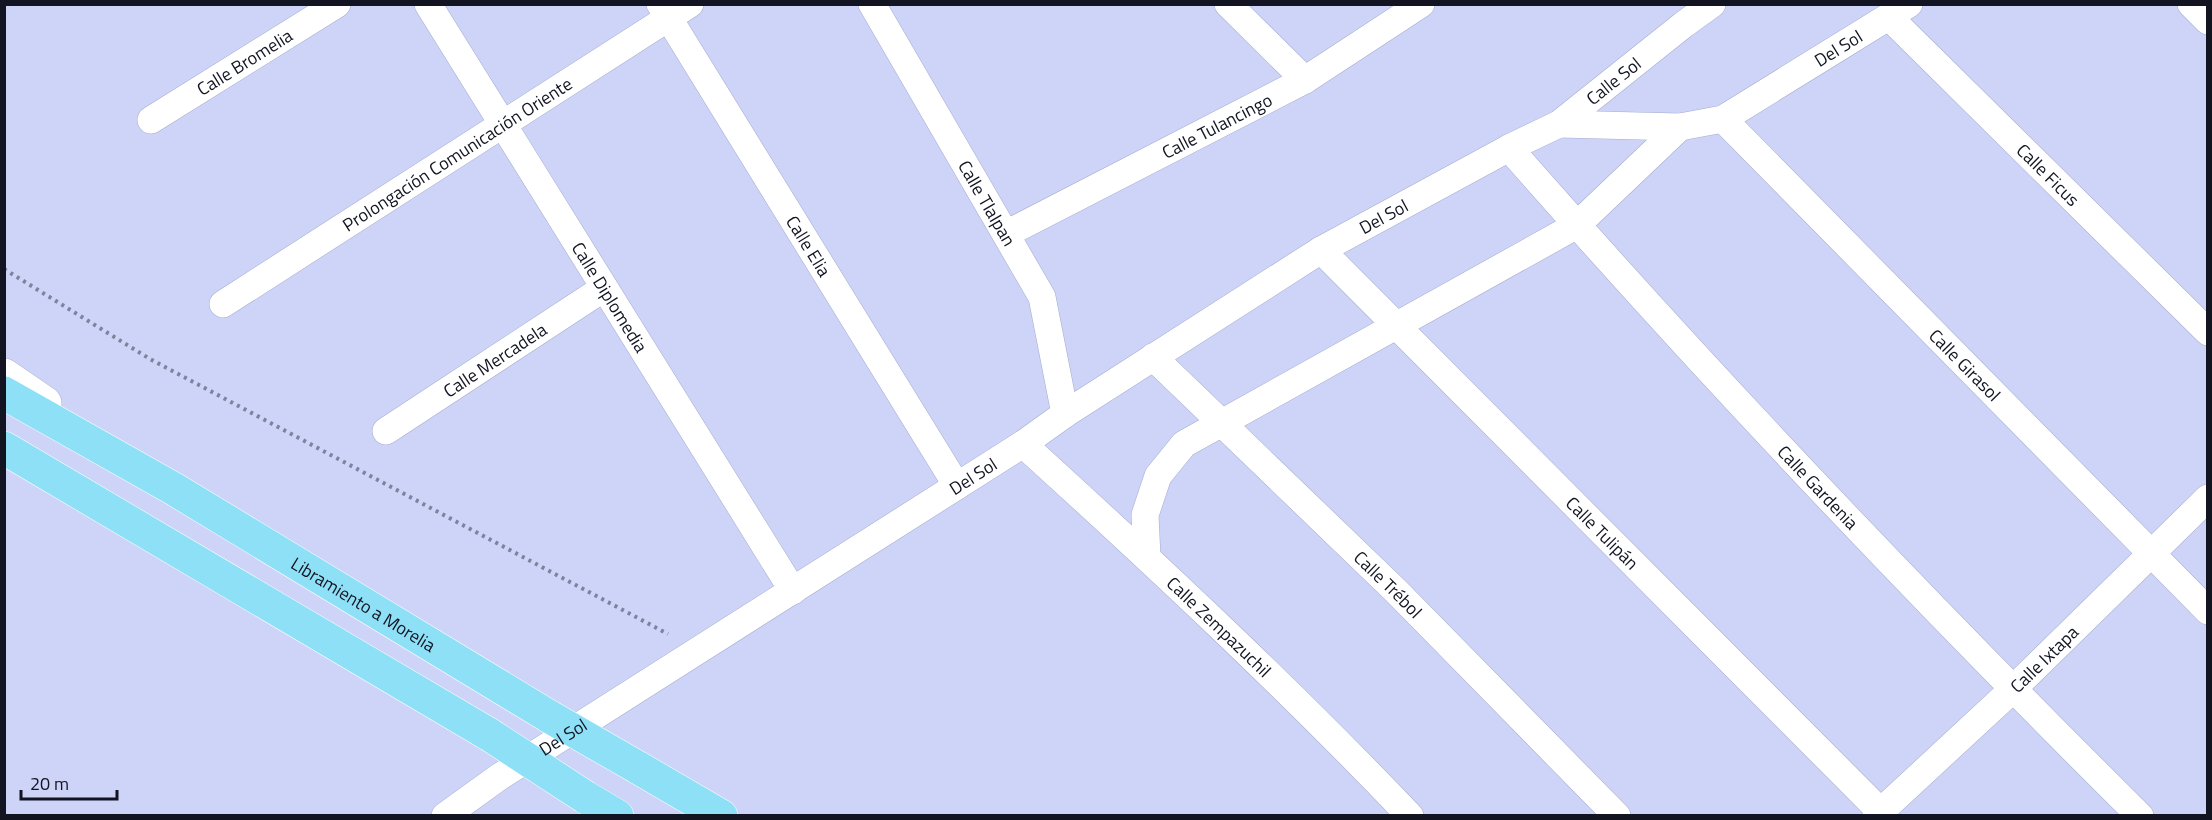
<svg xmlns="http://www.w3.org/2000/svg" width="2212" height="820" font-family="'Titillium Web',sans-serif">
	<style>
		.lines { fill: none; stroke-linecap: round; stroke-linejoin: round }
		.minor-casing { stroke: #a5accf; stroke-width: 28 }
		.secondary-casing { stroke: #a5accf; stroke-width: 34 }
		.trunk-casing { stroke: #fff; stroke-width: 34 }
		.path { stroke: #7e839d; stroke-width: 4; stroke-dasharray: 3 4.5; stroke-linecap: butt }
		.minor { stroke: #fff; stroke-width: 27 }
		.secondary { stroke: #fff; stroke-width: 33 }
		.trunk { stroke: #8ee0f6; stroke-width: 33 }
		.trunk-bridge-casing { stroke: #fff; stroke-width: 34; stroke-linecap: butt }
		.trunk-bridge { stroke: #8ee0f6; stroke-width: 33 }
		.labels { text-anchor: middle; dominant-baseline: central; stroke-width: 6; stroke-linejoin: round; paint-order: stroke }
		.street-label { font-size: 18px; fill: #121421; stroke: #cdd4f8 }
	</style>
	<rect width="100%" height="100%" fill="#cdd4f8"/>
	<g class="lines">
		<defs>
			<g id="minor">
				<path id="s1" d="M428,4L793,591"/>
				<path id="s2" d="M660,4L957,486"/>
				<path id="s3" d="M872,4L1042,297L1065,414"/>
				<path d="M1228,4L1305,80"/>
				<path d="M2191,4L2208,21"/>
				<path id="s4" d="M1889,17L2208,332"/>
				<path id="s5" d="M1723,119L2208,611"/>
				<path id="s6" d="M151,120L337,4"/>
				<path id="s7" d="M1559,124L1680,127L1723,119L1909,4"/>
				<path id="s8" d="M1509,148C1711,378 1922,600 2140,816"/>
				<path id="s9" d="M1006,234L1305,80L1421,4"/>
				<path id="s10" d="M1321,250L1885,816"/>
				<path id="s11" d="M223,304L690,4"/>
				<path id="s12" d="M1153,357L1396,591L1617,816"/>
				<path id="s13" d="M386,431L604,288"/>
				<path id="s14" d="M1023,444C1155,564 1286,686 1410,816"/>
				<path d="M1147,557L1145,515L1158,476L1184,444L1577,225L1680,127"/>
				<path id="s15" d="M445,816L499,777L1023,444L1065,414L1321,250L1509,148L1559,124L1683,25L1712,4"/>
				<path id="s16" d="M1876,816L2013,689L2208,498"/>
			</g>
			<path id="secondary" d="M4,375L45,403"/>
			<g id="trunk">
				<path id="s17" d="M4,393L174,489L550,717"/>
				<path d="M4,448L490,735"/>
				<path d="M637,767L721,816"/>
				<path d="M585,797L617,816"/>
			</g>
		</defs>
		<use href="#minor" class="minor-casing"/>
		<use href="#secondary" class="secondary-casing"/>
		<use href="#trunk" class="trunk-casing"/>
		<path class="path" d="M4,269L150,359L668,634"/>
		<use href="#minor" class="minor"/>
		<use href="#secondary" class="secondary"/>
		<use href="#trunk" class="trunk"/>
		<defs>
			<path id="trunk-bridge" d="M550,717L637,767
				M490,735L585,797"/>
		</defs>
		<use href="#trunk-bridge" class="trunk-bridge-casing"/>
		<use href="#trunk-bridge" class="trunk-bridge"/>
	</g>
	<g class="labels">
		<g class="street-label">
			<text stroke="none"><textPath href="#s7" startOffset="300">Del Sol</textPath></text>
			<text stroke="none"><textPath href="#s6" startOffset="110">Calle Bromelia</textPath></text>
			<text stroke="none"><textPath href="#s15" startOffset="1382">Calle Sol</textPath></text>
			<text stroke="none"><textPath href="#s9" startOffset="237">Calle Tulancingo</textPath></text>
			<text stroke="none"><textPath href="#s11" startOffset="278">Prolongación Comunicación Oriente</textPath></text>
			<text stroke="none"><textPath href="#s4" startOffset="224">Calle Ficus</textPath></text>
			<text stroke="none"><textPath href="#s3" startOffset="230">Calle Tlalpan</textPath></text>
			<text stroke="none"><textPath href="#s15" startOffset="1114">Del Sol</textPath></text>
			<text stroke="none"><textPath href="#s2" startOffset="284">Calle Elia</textPath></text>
			<text stroke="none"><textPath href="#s1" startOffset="345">Calle Diplomedia</textPath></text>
			<text stroke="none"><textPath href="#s13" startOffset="130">Calle Mercadela</textPath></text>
			<text stroke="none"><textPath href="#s5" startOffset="345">Calle Girasol</textPath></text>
			<text stroke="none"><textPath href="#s15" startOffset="628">Del Sol</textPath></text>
			<text stroke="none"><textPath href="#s8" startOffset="459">Calle Gardenia</textPath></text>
			<text stroke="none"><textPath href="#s10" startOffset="399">Calle Tulipán</textPath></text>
			<text stroke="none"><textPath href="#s12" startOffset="327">Calle Trébol</textPath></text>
			<text stroke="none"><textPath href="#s17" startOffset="417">Libramiento a Morelia</textPath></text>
			<text stroke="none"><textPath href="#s14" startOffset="268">Calle Zempazuchil</textPath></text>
			<text stroke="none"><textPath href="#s16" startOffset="230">Calle Ixtapa</textPath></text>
			<text stroke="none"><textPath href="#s15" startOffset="142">Del Sol</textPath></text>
		</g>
	</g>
	<rect width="2212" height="820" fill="none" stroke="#121421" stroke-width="12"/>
	<path d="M21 790v9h96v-9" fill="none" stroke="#121421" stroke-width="3"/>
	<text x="30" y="790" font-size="18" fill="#121421" stroke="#cdd4f8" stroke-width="4.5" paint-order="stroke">20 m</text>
</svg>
